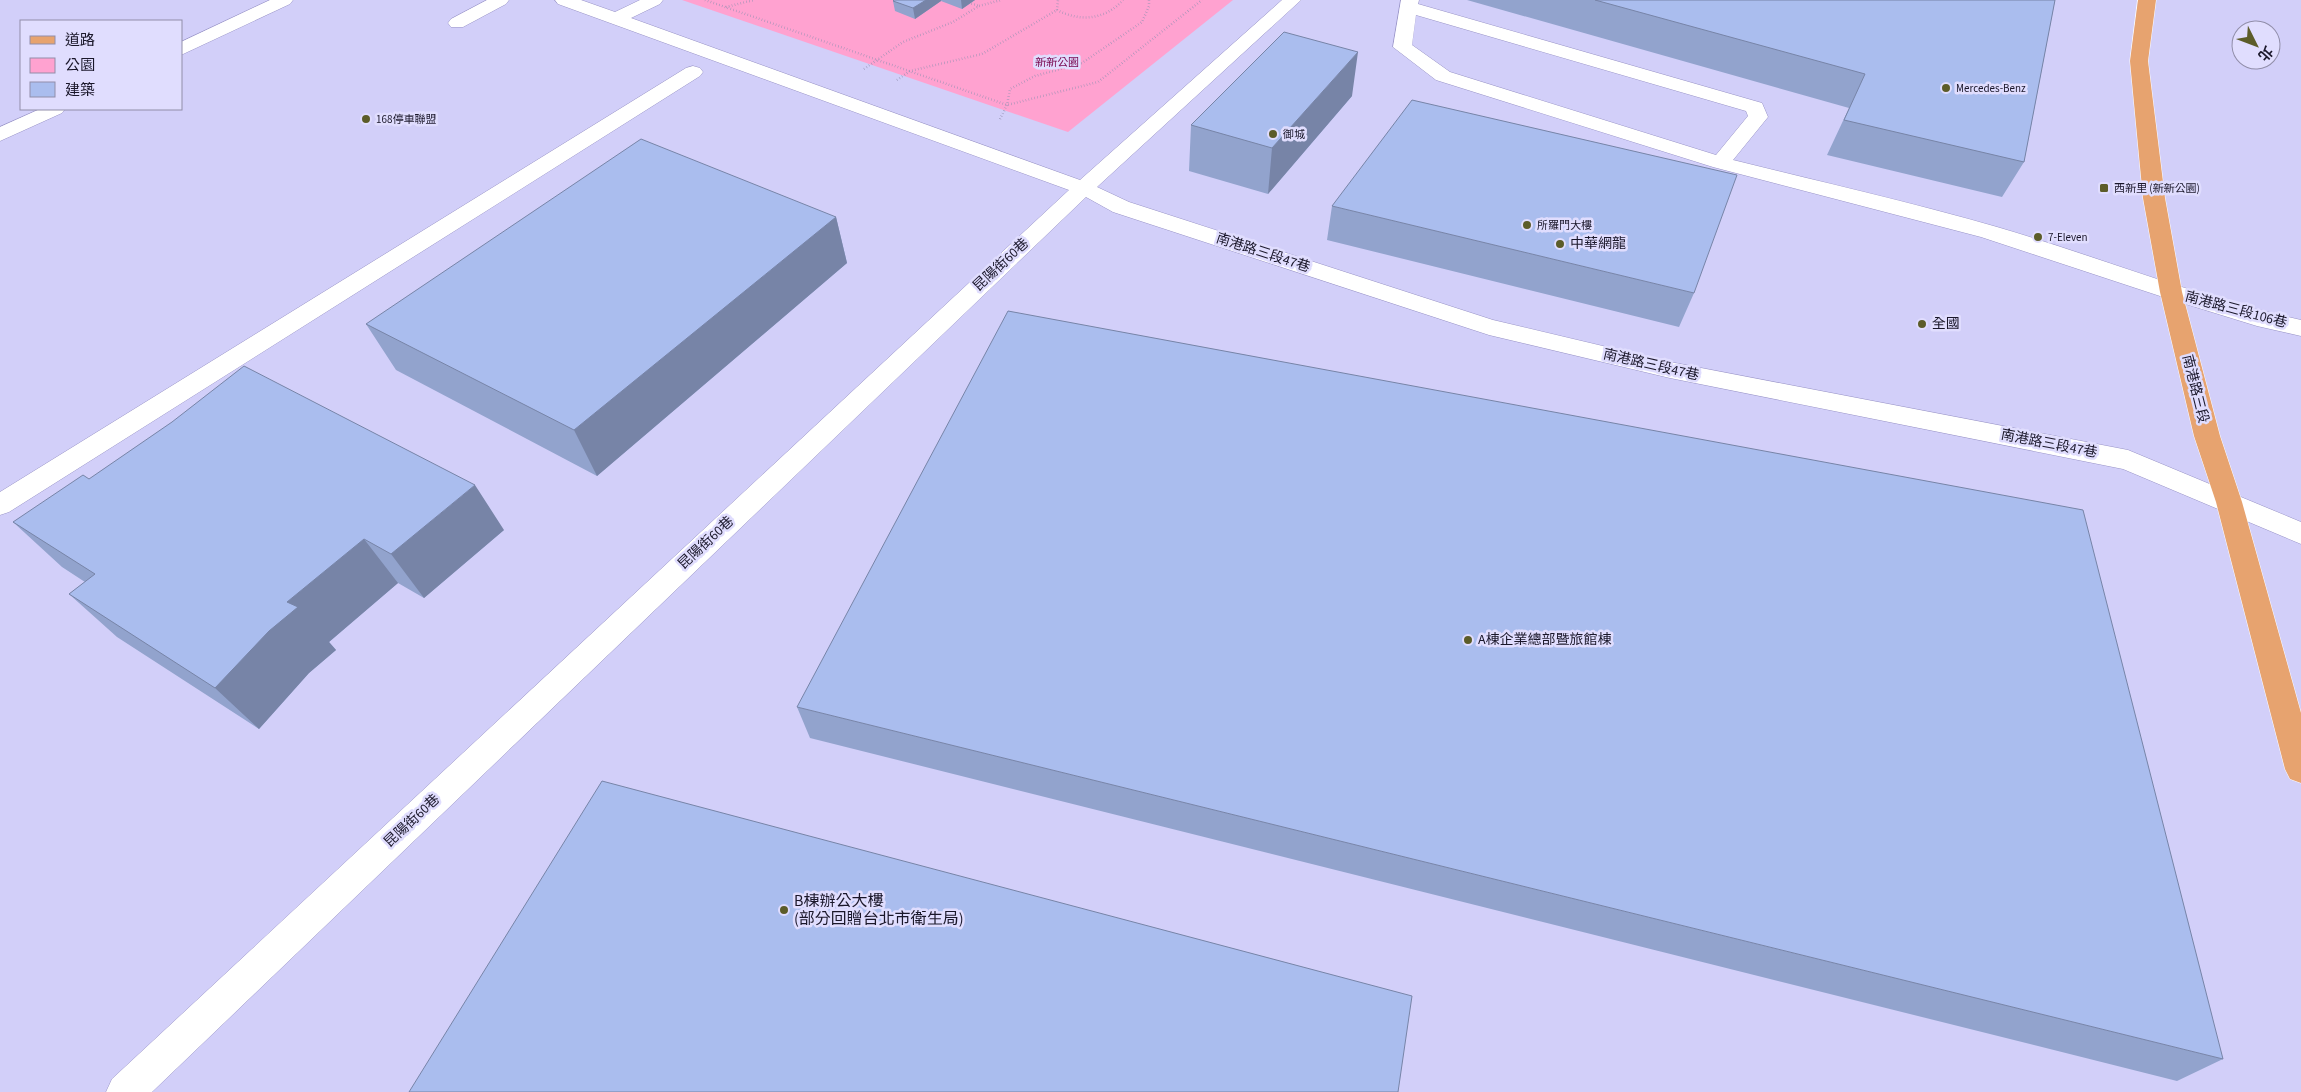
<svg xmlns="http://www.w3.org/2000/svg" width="2301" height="1092" font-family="'Source Sans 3','Noto Sans TC',sans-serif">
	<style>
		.green { fill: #ffa2d0 }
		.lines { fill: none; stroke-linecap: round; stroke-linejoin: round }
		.minor-casing { stroke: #9893c6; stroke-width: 1 }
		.major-casing { stroke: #fff; stroke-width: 1 }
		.path { stroke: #9390b2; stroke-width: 2.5; stroke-dasharray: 0.5 2.5; stroke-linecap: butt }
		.minor { fill: #fff; fill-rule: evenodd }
		.major { fill: #e7a36f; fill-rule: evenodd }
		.wall { fill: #92a3cd }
		.shaded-wall { fill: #7784a7 }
		.building { fill: #aabdee; stroke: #7784a7 }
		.poi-dot { fill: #5c5c29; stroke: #e0ddfe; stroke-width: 2 }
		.labels { text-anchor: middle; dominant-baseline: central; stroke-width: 5; stroke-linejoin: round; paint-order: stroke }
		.far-park-label { font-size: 11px; fill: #78064f; stroke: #e0ddfe }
		.far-poi-label { font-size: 11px; fill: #1a172a; stroke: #e0ddfe; text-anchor: start }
		.poi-label { font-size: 14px; fill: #1a172a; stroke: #e0ddfe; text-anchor: start }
		.street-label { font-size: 14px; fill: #1a172a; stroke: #e0ddfe }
		.near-poi-label { font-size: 16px; fill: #1a172a; stroke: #e0ddfe; text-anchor: start }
	</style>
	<rect width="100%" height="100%" fill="#d2cff9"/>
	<path class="green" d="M682,0H1233L1068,132Z"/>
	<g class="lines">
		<defs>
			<path id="minor" d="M270,0H293L290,4L181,55V42Z
				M487,0H509L506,4L463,27H451L448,23L451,19Z
				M555,0H581L615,12L640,0H663L660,4L631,18L1080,180L1282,0H1301L1097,187L1129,202L1493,320L1670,362L2128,450L2301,522V544L2123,469L1670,378L1489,335L1113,212L1086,197L152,1092H106L112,1079L1069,190L558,4Z
				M1401,0H1419L1418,4L1762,103L1768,117L1733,160C1821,182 1910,202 1997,227C2099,257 2197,297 2301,320V336L2257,326L2163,297L1981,237L1713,167L1436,80L1393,47ZM1416,15L1746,111L1748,116L1716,155L1450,72L1412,45Z
				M693,66L700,68L703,72L700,76L9,512L0,515V492L686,68Z
				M40,109H65L62,113L0,141V127Z"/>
			<path id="major" d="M2138,0H2156L2148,61L2165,198L2182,292L2220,436L2242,502L2301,713V783L2290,779L2285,769L2216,502L2194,436L2160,292L2143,198L2130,61Z"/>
		</defs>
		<use href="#minor" class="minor-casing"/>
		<use href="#major" class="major-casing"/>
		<path class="path" d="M705,0L1007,105L1098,82L1202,0
			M960,0L979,6
			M726,7L754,0
			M1057,10C1080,22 1105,20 1123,0
			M1057,10L1058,0
			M864,69L903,42L953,22L979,6L1001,0
			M897,80L910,71L982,54L1057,10
			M1000,119L1007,105L1010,89L1035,76L1082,63L1142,22L1149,6V0"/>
		<use href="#minor" class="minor"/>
		<use href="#major" class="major"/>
	</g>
	<path class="wall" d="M894,0H975L962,9L941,1L915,19L895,11L893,1Z
		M1467,0H2055L2024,162L2002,197L1827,155L1849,108Z
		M1352,96L1268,194L1189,171L1191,125Z
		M1332,206L1694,293L1679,327L1327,240Z
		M836,217L847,263L597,476L396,370L366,324Z
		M89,479L504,530L424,598L398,583L329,642L336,650L309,673L259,729L117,637L69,594L85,582L62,567L13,522Z
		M797,707L2223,1059L2177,1081L810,738Z"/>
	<path class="shaded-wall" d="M926,0H941V1L915,19L913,8Z
		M961,0H975L962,9Z
		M1358,52L1352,96L1268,194L1272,148Z
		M836,217L847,263L597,476L574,430Z
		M475,485L504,530L424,598L391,554Z
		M364,539L398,583L329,642L336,650L309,673L259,729L215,688L287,602Z"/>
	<path class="building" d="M894,0H926L913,8L893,1Z
		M1595,0H2055L2024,162L1844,120L1865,74Z
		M1284,32L1358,52L1272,148L1191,125Z
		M1412,100L1737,175L1694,293L1332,206Z
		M641,139L836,217L574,430L366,324Z
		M1008,311L2083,510L2223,1059L797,707Z
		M244,366L475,485L391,554L364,539L287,602L298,607L269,631L215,688L69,594L95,574L13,522L83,475L89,479L172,422Z
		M602,781L1412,996L1398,1092H409Z"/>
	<g class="poi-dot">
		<circle cx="1946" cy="88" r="5"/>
		<circle cx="366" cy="119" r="5"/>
		<circle cx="1273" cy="134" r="5"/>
		<rect x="2099" y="183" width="10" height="10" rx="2.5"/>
		<circle cx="1527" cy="225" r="5"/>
		<circle cx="2038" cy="237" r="5"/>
		<circle cx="1560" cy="244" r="5"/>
		<circle cx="1922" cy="324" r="5"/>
		<circle cx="1468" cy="640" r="5"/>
		<circle cx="784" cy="910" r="5"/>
	</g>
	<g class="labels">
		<g class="far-park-label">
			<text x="1057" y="62">新新公園</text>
		</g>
		<g class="far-poi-label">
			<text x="1956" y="88">Mercedes-Benz</text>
			<text x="376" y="119">168停車聯盟</text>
			<text x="1283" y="134">御城</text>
			<text x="2114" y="188">西新里 (新新公園)</text>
			<text x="1537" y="225">所羅門大樓</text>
			<text x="2048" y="237">7-Eleven</text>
		</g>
		<g class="poi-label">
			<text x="1570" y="244">中華網龍</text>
			<text x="1932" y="324">全國</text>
			<text x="1478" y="640">A棟企業總部暨旅館棟</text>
		</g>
		<g class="street-label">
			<text transform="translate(1263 253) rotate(18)">南港路三段47巷</text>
			<text transform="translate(1001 265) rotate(-43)">昆陽街60巷</text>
			<text transform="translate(2236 310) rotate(15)">南港路三段106巷</text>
			<text transform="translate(1651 365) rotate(13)">南港路三段47巷</text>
			<text transform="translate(2195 389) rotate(76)">南港路三段</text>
			<text transform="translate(2049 444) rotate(11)">南港路三段47巷</text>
			<text transform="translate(706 543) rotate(-43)">昆陽街60巷</text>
			<text transform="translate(412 821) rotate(-43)">昆陽街60巷</text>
		</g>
		<g class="near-poi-label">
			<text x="794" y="901">B棟辦公大樓<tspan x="794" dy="18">(部分回贈台北市衛生局)</tspan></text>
		</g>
	</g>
	<rect x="20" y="20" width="162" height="90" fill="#e0ddfe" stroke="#918ea9"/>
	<rect x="30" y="36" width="25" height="8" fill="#e7a36f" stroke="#918ea9"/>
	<text x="65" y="45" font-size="15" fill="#1a172a">道路</text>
	<rect x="30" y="58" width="25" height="15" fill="#ffa2d0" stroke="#918ea9"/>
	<text x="65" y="70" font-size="15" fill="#1a172a">公園</text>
	<rect x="30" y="82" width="25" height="15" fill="#aabdee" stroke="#918ea9"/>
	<text x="65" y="95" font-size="15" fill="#1a172a">建築</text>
	<g transform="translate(2256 45) rotate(132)"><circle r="24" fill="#e0ddfe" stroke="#918ea9"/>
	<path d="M0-4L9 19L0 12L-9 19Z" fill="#5c5c29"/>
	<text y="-8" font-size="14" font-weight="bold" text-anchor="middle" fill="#1a172a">北</text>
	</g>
</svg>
